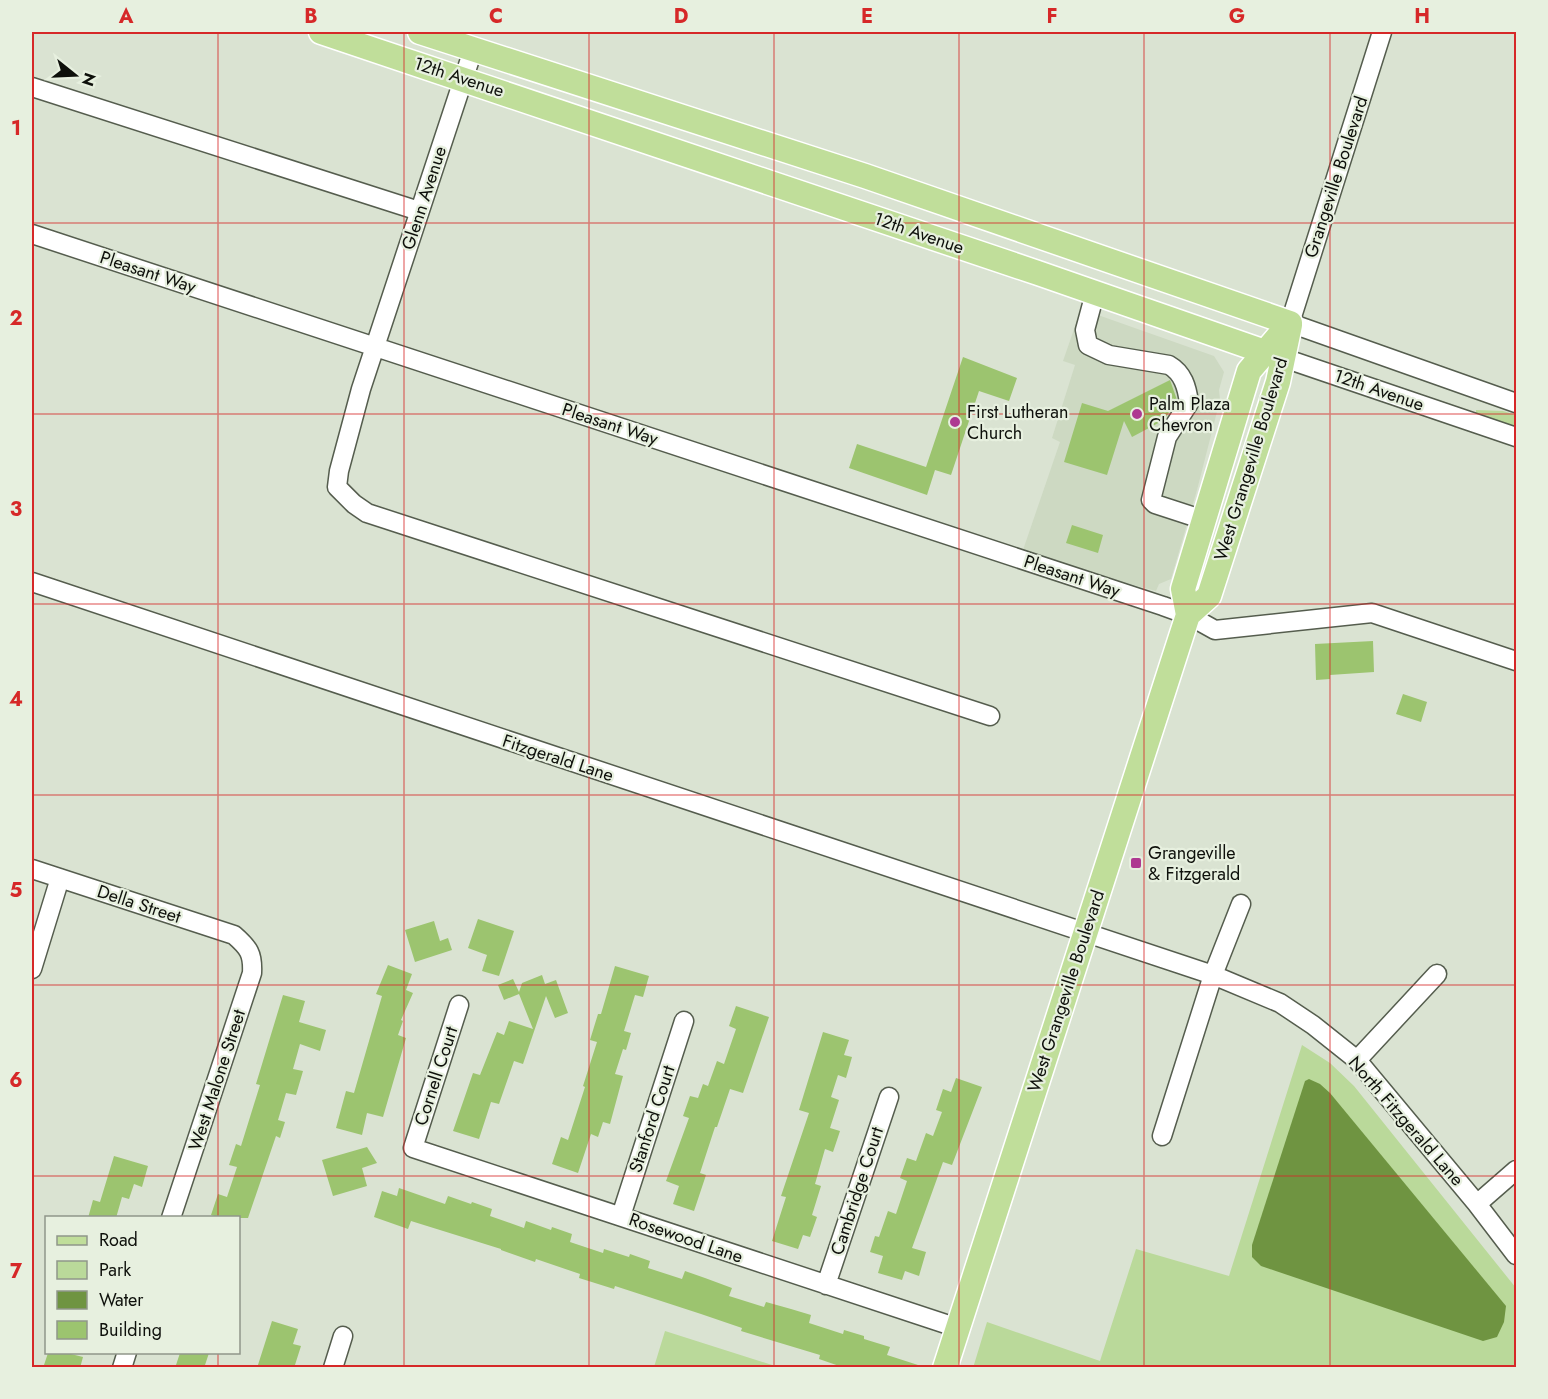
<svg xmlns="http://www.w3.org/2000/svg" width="1548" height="1399" font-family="Jost,sans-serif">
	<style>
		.built { fill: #cdd9c2 }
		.green { fill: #bad99a }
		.water { fill: #6f9441 }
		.building { fill: #9cc46f }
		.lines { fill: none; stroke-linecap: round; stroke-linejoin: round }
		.minor-casing { stroke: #555d4e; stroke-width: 21 }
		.major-casing { stroke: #fff; stroke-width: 27 }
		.minor { stroke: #fff; stroke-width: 18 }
		.major { stroke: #c0de9a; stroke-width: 24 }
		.grid { fill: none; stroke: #d62828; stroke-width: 1.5; stroke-opacity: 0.55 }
		.poi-dot { fill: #ae3991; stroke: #e7f0df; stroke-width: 2 }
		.labels { text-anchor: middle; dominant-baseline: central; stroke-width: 4.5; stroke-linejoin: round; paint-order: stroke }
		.street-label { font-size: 18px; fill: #0e100b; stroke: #e7f0df }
		.poi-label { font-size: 18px; fill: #0e100b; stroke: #e7f0df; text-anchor: start }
		.neatline { fill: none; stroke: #d62828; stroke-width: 2 }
		.grid-label { font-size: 20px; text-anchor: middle; font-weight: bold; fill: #d62828 }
	</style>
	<rect width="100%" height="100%" fill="#dae3d2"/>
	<path class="built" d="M1081,309L1214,356L1224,372L1219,390L1220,400L1197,490L1171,579L1159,584L1156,591L1089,573L1023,550L1060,442L1052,438L1075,365L1063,361Z"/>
	<path class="green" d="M1476,410L1503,411L1516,415V427L1476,414Z
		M1302,1045L1330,1063L1354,1086L1516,1288V1367L973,1368L987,1322L1100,1361L1136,1249L1229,1276Z
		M665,1331L769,1364L779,1367H654Z"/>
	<path class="water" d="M1309,1079L1320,1084L1330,1093L1506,1306L1504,1322L1497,1337L1483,1341L1261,1266L1252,1257V1245L1305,1081Z"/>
	<path class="building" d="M963,357L1017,378L1009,401L979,391L951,475L935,470L927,495L849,468L857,444L926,467Z
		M1170,380L1177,400L1164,420L1132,437L1124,421L1107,475L1064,462L1082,403L1108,411Z
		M1072,525L1103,535L1098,553L1066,543Z
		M1373,641L1374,672L1330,675V679L1316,680L1315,644Z
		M1403,694L1427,702L1421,722L1396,714Z
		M478,919L514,931L499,976L482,971L487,955L468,948Z
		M434,921L440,941L448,938L452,950L415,962L405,930Z
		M388,965L412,974L406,990L413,993L401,1020L403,1021L398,1035L406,1038L383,1117L367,1113L362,1135L336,1128L346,1091L354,1093L382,996L376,994Z
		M615,966L649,976L643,997L635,995L624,1031L631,1033L626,1050L623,1049L615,1074L623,1076L610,1124L603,1122L598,1137L591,1134L578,1173L552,1164L561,1137L568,1140L585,1087L583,1086L597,1042L590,1040L598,1014H601Z
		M542,975L545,984L556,980L568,1013L555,1018L546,996L523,1064L514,1061L499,1104L491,1102L479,1139L453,1131L473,1073L480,1075L497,1032L504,1035L509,1021L533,1029L519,994L504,1000L498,985L513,979L519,992L522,983Z
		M283,995L305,1001L299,1022L326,1030L320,1051L300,1044L293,1069L303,1071L296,1095L286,1093L278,1120L285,1122L280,1138L276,1136L248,1218H220L211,1215L218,1194L227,1197L237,1167L229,1165L236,1144L241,1146L260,1085L256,1084Z
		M736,1006L769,1017L743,1093L730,1089L717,1127H715L700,1173L706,1175L694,1211L673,1204L679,1186L666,1181L689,1118L683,1116L690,1096L698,1098L703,1084L708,1086L717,1061L724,1064L736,1029L729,1026Z
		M823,1032L849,1040L844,1055L852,1057L846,1078L838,1075L831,1097L839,1100L830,1128L840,1131L833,1152L825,1149L815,1184L821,1186L812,1215L817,1217L810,1237L803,1235L798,1249L772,1241L786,1197L781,1196L809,1113L799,1110Z
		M956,1078L982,1087L952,1165L943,1162L912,1248L926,1252L919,1276L905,1271L902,1280L878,1273L883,1256L870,1252L875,1236L879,1237L888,1211L896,1214L907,1181L900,1178L907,1158L916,1161L926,1133L933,1136L942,1112L936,1110L943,1089L951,1092Z
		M367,1147L377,1163L362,1168L367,1186L333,1196L322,1160Z
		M114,1156L148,1166L142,1187L134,1184L129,1199L122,1197L116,1218H88L93,1200L100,1202Z
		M399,1188L445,1204L448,1196L471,1204L472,1202L492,1209L490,1216L524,1228L526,1221L551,1230L552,1227L572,1234L570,1242L603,1253L604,1249L629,1257L630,1254L650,1261L648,1268L682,1279L685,1271L705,1278L732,1288L729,1296L764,1307L766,1302L791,1309L811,1315L809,1323L843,1334L844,1330L864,1336V1339L890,1347L887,1355L918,1365L917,1368H845L819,1359L820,1355L741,1331L742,1328L701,1314L615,1286L614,1289L579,1278L580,1274L536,1259L535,1262L501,1250V1249L411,1221L408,1229L374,1217L382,1191L397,1196Z
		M272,1321L298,1329L293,1344L301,1346L294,1368H257Z
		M48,1353H67L83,1357L80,1368H43Z
		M180,1353H209L204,1368H175Z"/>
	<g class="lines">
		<defs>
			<path id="minor" d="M1382,32L1290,323L1516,403
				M473,50L361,389L339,471L337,487L354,504L367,513L990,716
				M32,87L419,211
				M32,234L1163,606L1188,615L1215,630L1372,613L1516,661
				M1095,293L1085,330L1088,345L1109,355L1169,365C1183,373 1187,387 1189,403L1167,437L1151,500L1155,504L1204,520
				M1272,354L1516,437
				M32,582L1213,975L1280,1003L1313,1025L1357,1060L1477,1204L1516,1255
				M32,869L234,935C249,948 253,954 252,973L171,1218
				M32,969L60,878
				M459,1005L413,1148L958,1328
				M1357,1060L1437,974
				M1162,1136L1213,975L1241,904
				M1477,1204L1516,1170
				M621,1216L684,1021
				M826,1285L889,1097
				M122,1368L127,1352
				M333,1368L343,1336"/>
			<path id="major" d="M321,32L1038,273L1265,352
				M420,32L865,176L1290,323
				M1188,615L1209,596L1278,382L1290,325
				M945,1368L1188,615L1183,589L1249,371L1290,323"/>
		</defs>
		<use href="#minor" class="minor-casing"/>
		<use href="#major" class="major-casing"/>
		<use href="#minor" class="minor"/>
		<use href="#major" class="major"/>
	</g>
	<path class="grid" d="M218,32V1218M404,32V1368M589,32V1368M774,32V1368M959,32V1368M1144,32V1368M1330,32V1368M32,223H1516M32,414H1516M32,604H1516M32,795H1516M32,985H1516M32,1176H1516M218,1352V1368"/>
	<g class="poi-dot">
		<circle cx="1137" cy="414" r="6"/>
		<circle cx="955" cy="422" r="6"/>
		<rect x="1130" y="857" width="12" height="12" rx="3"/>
	</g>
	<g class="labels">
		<g class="street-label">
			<text transform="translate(459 77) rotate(18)">12th Avenue</text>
			<text transform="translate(1336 177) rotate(-72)">Grangeville Boulevard</text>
			<text transform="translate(424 198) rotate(-72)">Glenn Avenue</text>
			<text transform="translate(919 233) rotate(19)">12th Avenue</text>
			<text transform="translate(148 272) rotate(18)">Pleasant Way</text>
			<text transform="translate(1379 390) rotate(19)">12th Avenue</text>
			<text transform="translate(610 424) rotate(18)">Pleasant Way</text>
			<text transform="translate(1251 459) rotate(-73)">West Grangeville Boulevard</text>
			<text transform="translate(1072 576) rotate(18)">Pleasant Way</text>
			<text transform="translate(558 758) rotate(18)">Fitzgerald Lane</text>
			<text transform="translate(139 904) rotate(18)">Della Street</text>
			<text transform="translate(1066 991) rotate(-72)">West Grangeville Boulevard</text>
			<text transform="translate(436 1076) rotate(-72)">Cornell Court</text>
			<text transform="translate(217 1080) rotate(-72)">West Malone Street</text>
			<text transform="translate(652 1119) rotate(-72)">Stanford Court</text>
			<text transform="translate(1406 1121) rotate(49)">North Fitzgerald Lane</text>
			<text transform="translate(857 1191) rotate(-72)">Cambridge Court</text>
			<text transform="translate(686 1238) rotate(19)">Rosewood Lane</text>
		</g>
		<g class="poi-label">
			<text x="1149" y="404">Palm Plaza<tspan x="1149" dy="21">Chevron</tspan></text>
			<text x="967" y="412">First Lutheran<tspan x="967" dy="21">Church</tspan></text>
			<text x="1148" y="853">Grangeville<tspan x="1148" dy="21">&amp; Fitzgerald</tspan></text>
		</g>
	</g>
	<rect width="1548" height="1399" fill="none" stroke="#e7f0df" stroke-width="66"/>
	<rect x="45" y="1216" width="195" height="138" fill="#e7f0df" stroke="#90968a" stroke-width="1.5"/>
	<rect x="57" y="1236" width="30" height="9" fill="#c0de9a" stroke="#90968a" stroke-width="1.5"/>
	<text x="99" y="1246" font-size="18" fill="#0e100b">Road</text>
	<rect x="57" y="1261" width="30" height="18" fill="#bad99a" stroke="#90968a" stroke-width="1.5"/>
	<text x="99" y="1276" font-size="18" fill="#0e100b">Park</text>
	<rect x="57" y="1291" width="30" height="18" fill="#6f9441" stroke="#90968a" stroke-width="1.5"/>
	<text x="99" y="1306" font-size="18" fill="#0e100b">Water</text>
	<rect x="57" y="1321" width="30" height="18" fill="#9cc46f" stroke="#90968a" stroke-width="1.5"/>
	<text x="99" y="1336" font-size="18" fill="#0e100b">Building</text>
	<g transform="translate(75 75) rotate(108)" stroke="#e7f0df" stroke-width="4.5" paint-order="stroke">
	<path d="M0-4.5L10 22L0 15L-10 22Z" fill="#0e100b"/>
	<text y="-9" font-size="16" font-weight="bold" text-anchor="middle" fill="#0e100b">N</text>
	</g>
	<rect x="33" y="33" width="1482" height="1333" class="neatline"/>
	<g class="grid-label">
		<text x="126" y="23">A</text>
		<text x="311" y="23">B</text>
		<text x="496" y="23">C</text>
		<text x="681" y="23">D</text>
		<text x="867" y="23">E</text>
		<text x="1052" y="23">F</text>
		<text x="1237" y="23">G</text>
		<text x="1422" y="23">H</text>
		<text x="16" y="135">1</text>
		<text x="16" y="325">2</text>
		<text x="16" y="516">3</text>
		<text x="16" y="706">4</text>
		<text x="16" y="897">5</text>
		<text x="16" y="1087">6</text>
		<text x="16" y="1278">7</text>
	</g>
</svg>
